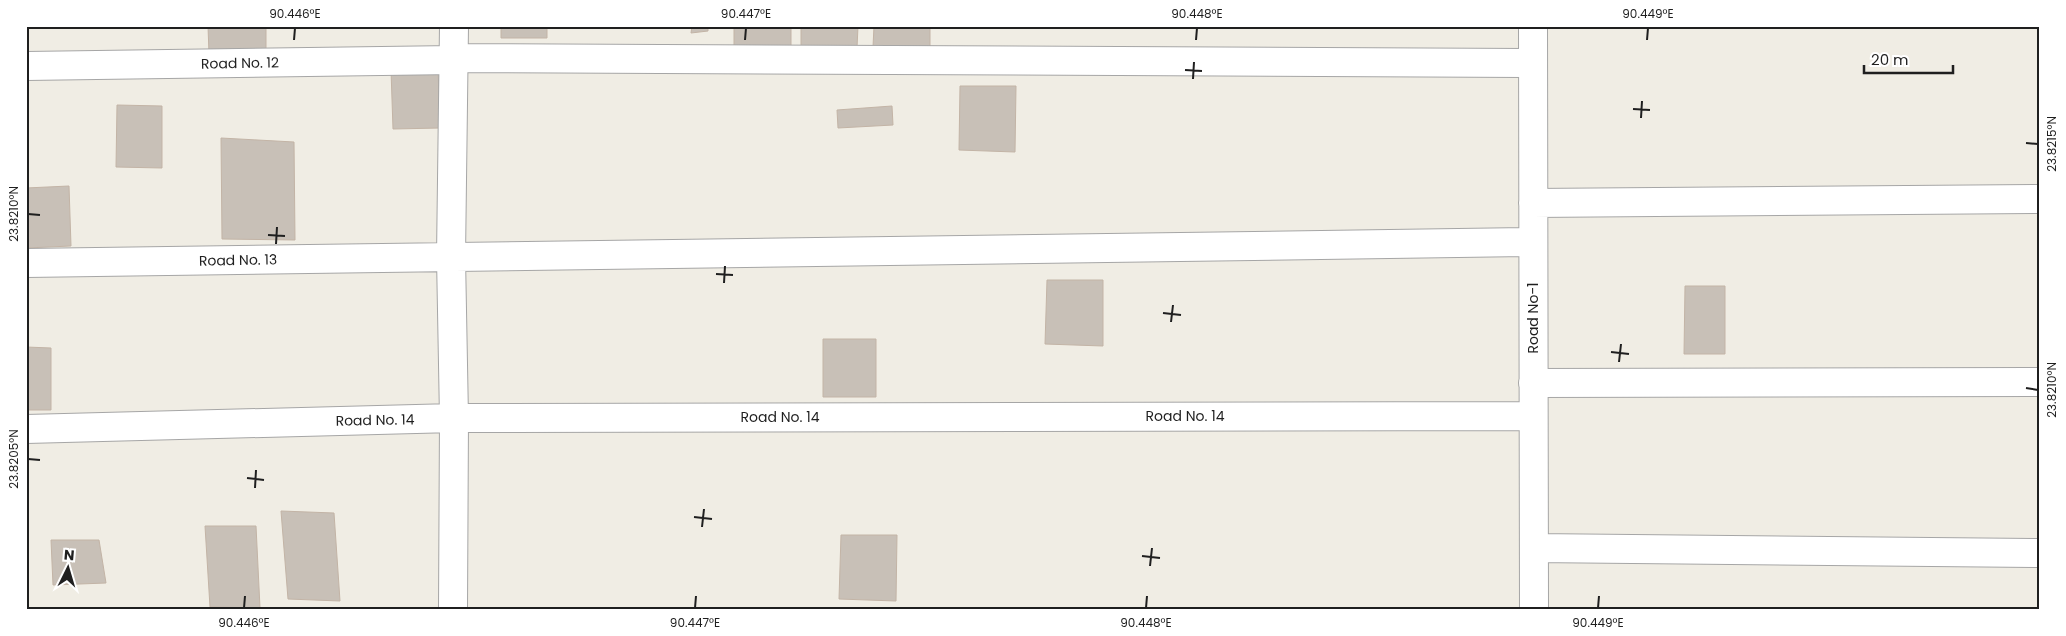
<svg xmlns="http://www.w3.org/2000/svg" width="2066" height="636" font-family="Poppins,sans-serif">
	<style>
		.building { fill: #c8c0b7; stroke: #c3b4a6 }
		.lines { fill: none; stroke-linecap: round; stroke-linejoin: round }
		.minor-casing { stroke: #a6a6a6; stroke-width: 30 }
		.minor { stroke: #fff; stroke-width: 28 }
		.ticks { fill: none; stroke: #1f1f1f; stroke-width: 2 }
		.labels { text-anchor: middle; dominant-baseline: central; stroke-width: 4; stroke-linejoin: round; paint-order: stroke }
		.street-label { font-size: 14px; fill: #1f1f1f; stroke: #fff }
		.neatline { fill: none; stroke: #1f1f1f; stroke-width: 2 }
		.ticks-label { font-size: 12px; text-anchor: middle; fill: #1f1f1f }
	</style>
	<rect width="100%" height="100%" fill="#f0ede4"/>
	<path class="building" d="M208,26H266V54H209Z
		M501,26H547V38H501Z
		M692,26H708V31L691,33Z
		M734,26H791V48L734,46Z
		M801,26H858L857,48L801,46Z
		M874,26H930V49L873,47Z
		M438,68L440,128L393,129L391,70Z
		M960,86H1016L1015,152L959,150Z
		M117,105L162,106V168L116,167Z
		M892,106L893,125L838,128L837,110Z
		M221,138L294,142L295,240L222,239Z
		M69,186L71,246L26,248V188Z
		M1047,280H1103V346L1045,344Z
		M1685,286H1725V354H1684Z
		M823,339H876V397H823Z
		M26,347L51,348V410H26Z
		M281,511L334,513L340,601L288,599Z
		M205,526H256L260,608L210,607Z
		M841,535H897L896,601L839,599Z
		M51,540H99L106,583L53,585Z"/>
	<g class="lines">
		<defs>
			<path id="minor" d="M1533,26L1534,610
				M454,58L1533,63
				M26,66L454,60
				M1533,203L2040,199
				M26,263L1533,242
				M1533,383L2040,382
				M26,429L454,418L1533,416
				M1534,548L2040,553
				M453,610L454,418L451,257L454,26"/>
		</defs>
		<use href="#minor" class="minor-casing"/>
		<use href="#minor" class="minor"/>
	</g>
	<path class="ticks" d="M294,40L295,28M745,40L746,28M1196,40L1197,28M1647,40L1648,28M1185,70L1202,71M1193,79L1194,62M1633,109L1650,110M1641,118L1642,101M2026,143L2038,144M28,214L40,215M268,235L285,236M276,244L277,227M716,274L733,275M724,283L725,266M1163,313L1181,315M1171,322L1173,305M1611,352L1629,354M1619,362L1621,344M2026,388L2038,390M28,459L40,460M247,478L264,480M255,488L256,470M694,517L712,519M702,527L704,509M1142,556L1160,558M1150,566L1152,548M244,608L245,596M695,608L696,596M1146,608L1147,596M1598,608L1599,596"/>
	<g class="labels">
		<g class="street-label">
			<text transform="translate(240 63) rotate(-1)">Road No. 12</text>
			<text transform="translate(238 260) rotate(-1)">Road No. 13</text>
			<text transform="translate(1533 318) rotate(-90)">Road No-1</text>
			<text x="1185" y="416">Road No. 14</text>
			<text x="780" y="417">Road No. 14</text>
			<text transform="translate(375 420) rotate(-1)">Road No. 14</text>
		</g>
	</g>
	<rect width="2066" height="636" fill="none" stroke="#ffffff" stroke-width="55"/>
	<g transform="translate(68 568) rotate(5)" stroke="#ffffff" stroke-width="4" paint-order="stroke">
	<path d="M0-4L9 19L0 12L-9 19Z" fill="#1f1f1f"/>
	<text y="-8" font-size="14" font-weight="bold" text-anchor="middle" fill="#1f1f1f">N</text>
	</g>
	<path d="M1864 65v8h89v-8" fill="none" stroke="#1f1f1f" stroke-width="2.5"/>
	<text x="1871" y="65" font-size="15" fill="#1f1f1f" stroke="#ffffff" stroke-width="4" paint-order="stroke">20 m</text>
	<rect x="28" y="28" width="2010" height="580" class="neatline"/>
	<g class="ticks-label">
		<text x="295" y="18">90.446°E</text>
		<text x="746" y="18">90.447°E</text>
		<text x="1197" y="18">90.448°E</text>
		<text x="1648" y="18">90.449°E</text>
		<text transform="translate(2052 144) rotate(-90)" y="4">23.8215°N</text>
		<text transform="translate(14 214) rotate(-90)" y="4">23.8210°N</text>
		<text transform="translate(2052 390) rotate(-90)" y="4">23.8210°N</text>
		<text transform="translate(14 459) rotate(-90)" y="4">23.8205°N</text>
		<text x="244" y="627">90.446°E</text>
		<text x="695" y="627">90.447°E</text>
		<text x="1146" y="627">90.448°E</text>
		<text x="1598" y="627">90.449°E</text>
	</g>
</svg>
